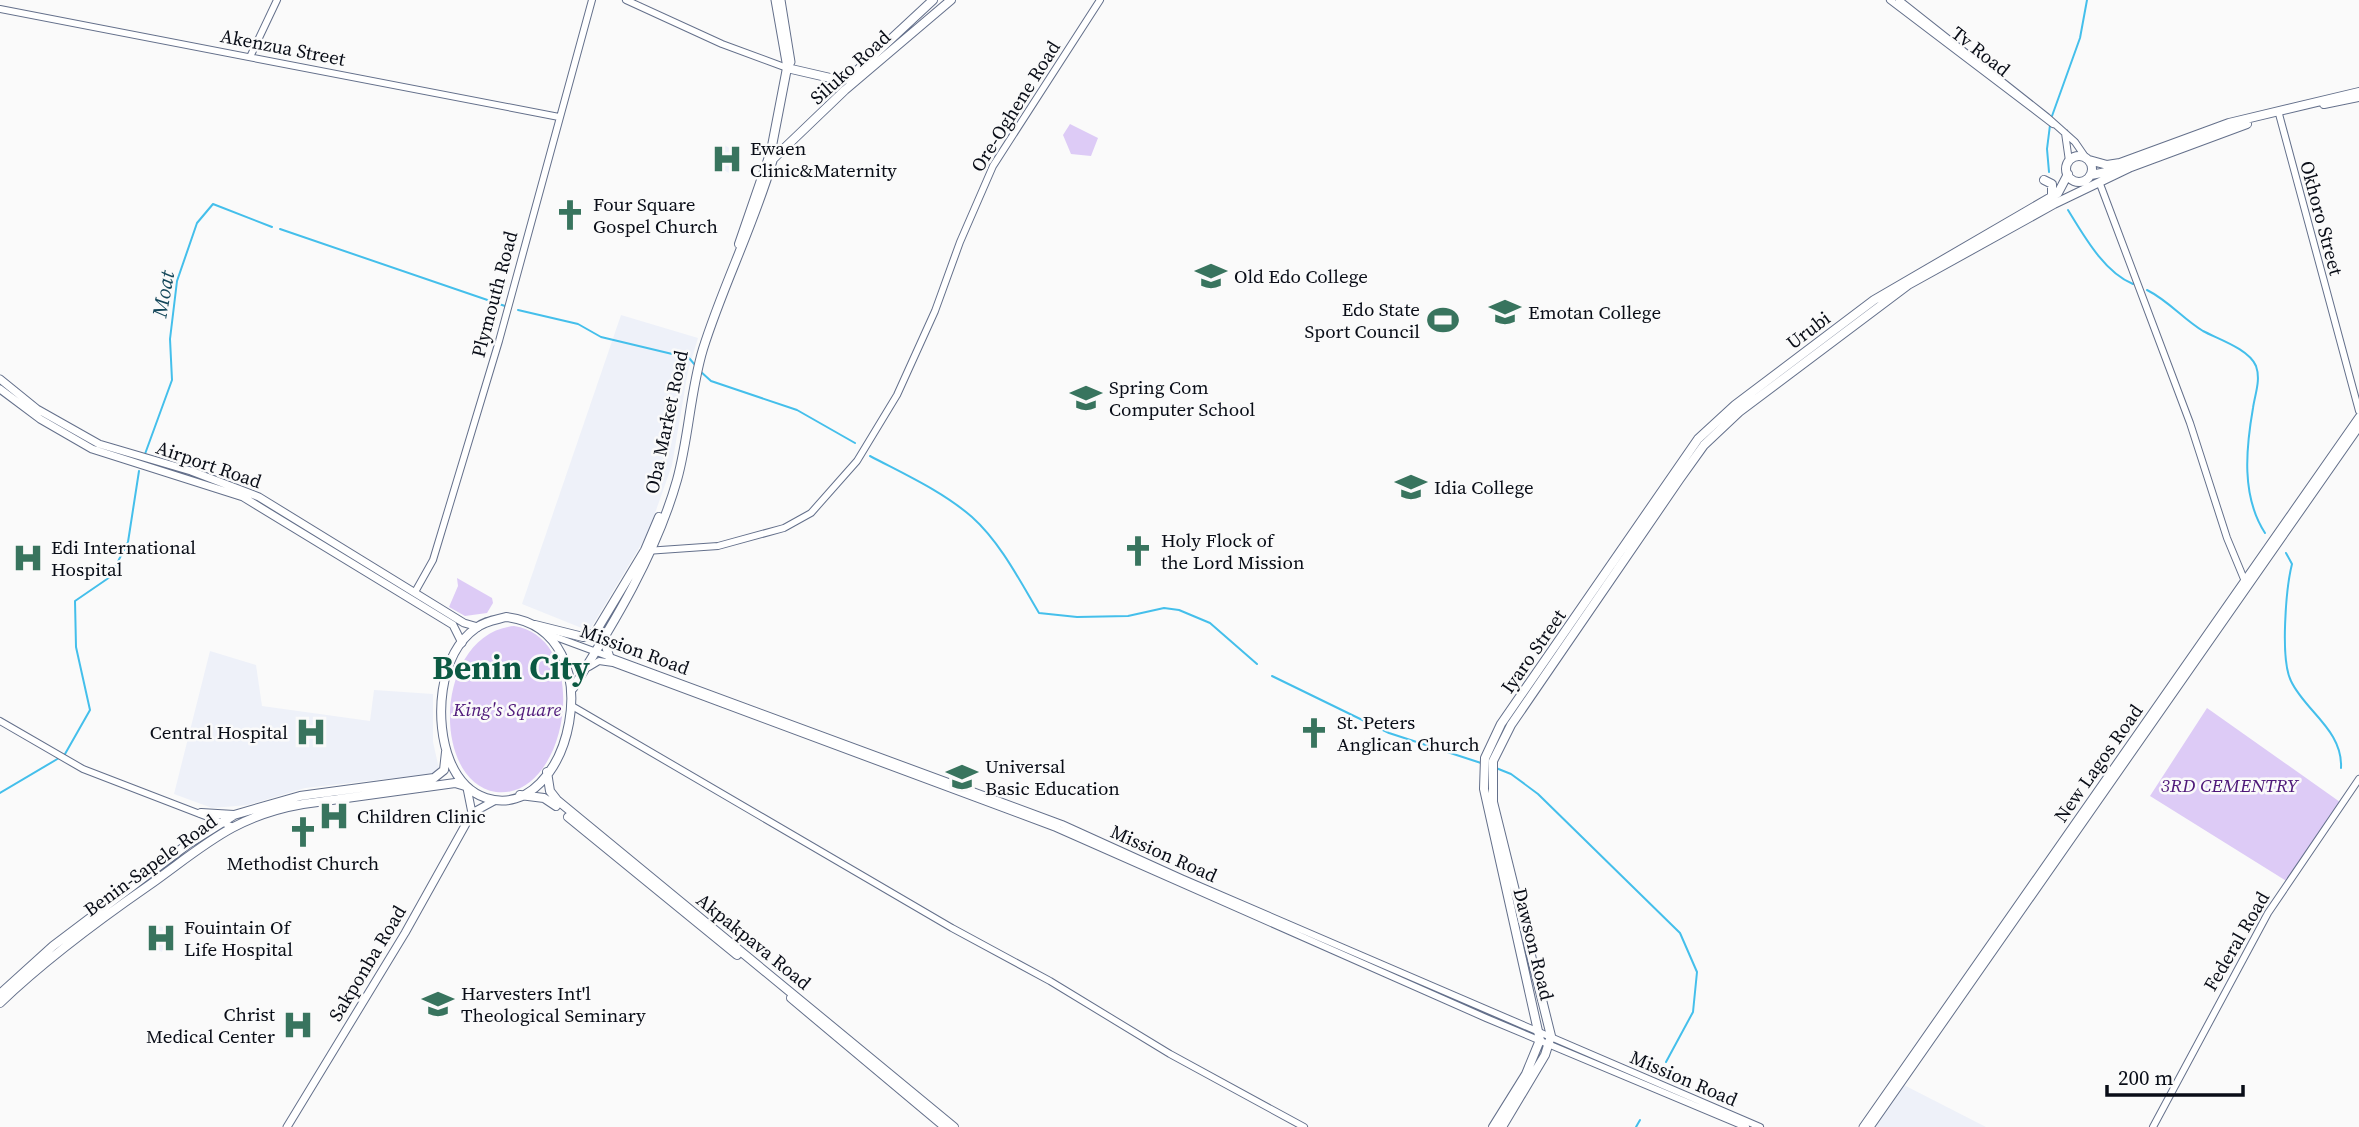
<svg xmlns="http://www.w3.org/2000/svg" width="2359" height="1127" font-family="'Source Serif 4',serif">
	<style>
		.built { fill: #eef1f9 }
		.green { fill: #ddcbf6 }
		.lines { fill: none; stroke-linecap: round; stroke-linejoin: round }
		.stream { stroke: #44bfeb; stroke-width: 2 }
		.tertiary-casing { stroke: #64708b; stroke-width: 8 }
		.secondary-casing { stroke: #64708b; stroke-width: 9 }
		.primary-casing { stroke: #64708b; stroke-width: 10 }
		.trunk-casing { stroke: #64708b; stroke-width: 10 }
		.tertiary { stroke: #fff; stroke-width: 6 }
		.secondary { stroke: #fff; stroke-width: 7 }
		.primary { stroke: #fff; stroke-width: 8 }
		.trunk { stroke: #fff; stroke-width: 8 }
		.labels { text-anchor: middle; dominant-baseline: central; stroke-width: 5; stroke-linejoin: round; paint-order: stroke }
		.street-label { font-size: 19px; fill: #090d17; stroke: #fafafa }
		.poi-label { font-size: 19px; fill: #090d17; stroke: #fafafa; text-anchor: start }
		.park-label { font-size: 19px; font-style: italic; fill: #4e1879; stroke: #fafafa }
		.water-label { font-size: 21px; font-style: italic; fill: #14475a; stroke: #fafafa }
		.town-label { font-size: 33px; font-weight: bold; fill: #0b5942; stroke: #fafafa }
	</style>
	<rect width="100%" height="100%" fill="#fafafa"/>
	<path class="built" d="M722,144L741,154L731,174L712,164Z
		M621,315L698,338L688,371L672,465L648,533L589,631L522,604Z
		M210,651L256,665L262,706L370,721L374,690L433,694V742L440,773L305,788L248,805L212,808L174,794Z
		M159,926L171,929L162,952L150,947Z
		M1898,1082L1986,1127H1867Z"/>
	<path class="green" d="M1070,124L1098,138L1091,156L1071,154L1063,135Z
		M457,578L492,598L493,603L487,613L465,616L449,607L458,586Z
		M514,626C595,639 567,801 496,792C430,782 434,634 514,626Z
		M2207,708L2340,802L2288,882L2150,796Z"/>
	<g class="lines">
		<path class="stream" d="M2052,116L2080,38L2087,0
			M2049,172L2047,149L2050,125
			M2068,210C2084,236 2104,272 2133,284
			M280,229L505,306
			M2147,290C2169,301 2183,319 2203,331C2218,339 2249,349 2256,366C2261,380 2255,394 2253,408C2246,448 2241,496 2265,533
			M518,310L578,324L601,337L689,358L695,365
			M700,371L711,381L797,410L855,443
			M145,454L172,380L170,339L177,281L197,223L213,204L272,227
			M870,456C904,474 942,491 972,517C1000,542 1020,581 1039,613L1077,617L1128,616L1164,608L1179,610L1210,623L1257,664
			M2286,553L2292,564C2286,588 2280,659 2291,681C2305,711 2343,730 2341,768
			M1272,676L1389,733L1481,763
			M65,754L90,710L76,647L75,601L110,577L128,542L139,471
			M1496,768L1511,774L1538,794L1680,933L1697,972L1693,1012L1666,1062
			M0,793L59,758
			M1636,1127L1640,1120"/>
		<defs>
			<path id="tertiary" d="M626,0L722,44L787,68
				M1890,0L2053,124
				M1899,0L2047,117L2075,142L2086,158
				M0,9L559,117
				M250,57L277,0
				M2279,114L2359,411
				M2065,133L2069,161
				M2100,184L2190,423L2227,538L2244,579
				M646,551L718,546L784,528L811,513L857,461L897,395L935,311L960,242L993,166L1100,0
				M415,592L433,560L499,341L592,0
				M545,633L1062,824L1181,878L1760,1127
				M589,667L599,661L613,663L1056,828L1486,1018L1746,1127
				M572,706L952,928L1050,981L1170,1054L1304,1127
				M0,721L83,769L231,826
				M2153,1127L2268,913L2359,779"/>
			<path id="secondary" d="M775,0L787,68
				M781,0L791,62L787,68
				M0,379L37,409L99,444L191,471L259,497L464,623L478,627
				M0,389L40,419L92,449L243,497L453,625L462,643
				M467,788L472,813
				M287,1127L405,933L472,813L494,801
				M1863,1127L2359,417
				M1870,1127L2359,427"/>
			<path id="primary" d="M773,159L845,90L951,0
				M739,244L771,151
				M535,625L583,637L595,633L645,550L659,517
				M606,632L605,643L609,656
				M573,688C614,623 656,554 677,480C689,437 690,392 703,349C723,285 754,225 773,159L771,151L787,68L839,80L848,79L933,0"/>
			<path id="trunk" d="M2324,104L2359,97
				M2066 169a13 13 0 1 1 26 0a13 13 0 1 1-26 0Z
				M2089,160L2107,165L2120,163L2229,123L2359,92
				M2091,175L2131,167L2247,124
				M2044,180L2052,184V197
				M506,617C617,630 570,825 486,798C468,792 457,778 450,761C434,722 438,655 476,628C485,621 495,620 506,617Z
				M547,772L550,791L557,800L954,1127
				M520,795L544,798L556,806
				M201,813L234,815
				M568,817L737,955
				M0,994L53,946L188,844L234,815L300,796L434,778L444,770L446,752
				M791,998L945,1127
				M0,1003C46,959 96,922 148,886C203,847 233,816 303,804L455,783L465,786
				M1493,1127L1526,1074L1540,1040L1484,789L1485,758L1501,724L1698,439L1735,405L1874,300L2058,193L2068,174
				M1502,1127L1545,1055L1551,1036L1493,802V761L1511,725L1679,480L1704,445L1739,412L1908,285L2054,204L2131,167"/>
		</defs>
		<use href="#tertiary" class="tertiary-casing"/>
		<use href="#secondary" class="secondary-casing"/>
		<use href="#primary" class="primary-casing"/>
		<use href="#trunk" class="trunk-casing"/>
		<use href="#tertiary" class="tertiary"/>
		<use href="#secondary" class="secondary"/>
		<use href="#primary" class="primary"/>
		<use href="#trunk" class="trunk"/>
	</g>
	<defs>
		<symbol id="hospital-bare" viewBox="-9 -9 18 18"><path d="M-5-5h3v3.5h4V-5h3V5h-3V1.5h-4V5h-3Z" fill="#38745e" stroke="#fafafa" stroke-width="2.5" paint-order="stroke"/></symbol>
		<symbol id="church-bare" viewBox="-9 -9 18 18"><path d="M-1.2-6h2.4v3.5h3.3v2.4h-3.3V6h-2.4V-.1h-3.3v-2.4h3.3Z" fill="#38745e" stroke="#fafafa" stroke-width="2.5" paint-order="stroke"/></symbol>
		<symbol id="university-bare" viewBox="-9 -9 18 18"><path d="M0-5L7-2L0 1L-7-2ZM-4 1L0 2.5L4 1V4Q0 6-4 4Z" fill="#38745e" stroke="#fafafa" stroke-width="2.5" paint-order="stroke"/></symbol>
		<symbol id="stadium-bare" viewBox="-9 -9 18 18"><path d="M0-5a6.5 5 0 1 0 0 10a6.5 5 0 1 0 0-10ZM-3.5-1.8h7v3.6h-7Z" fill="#38745e" stroke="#fafafa" stroke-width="2.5" paint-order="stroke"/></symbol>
	</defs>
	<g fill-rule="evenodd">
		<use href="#hospital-bare" x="705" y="137" width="44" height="44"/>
		<use href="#church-bare" x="548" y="193" width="44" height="44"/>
		<use href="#university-bare" x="1189" y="254" width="44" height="44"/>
		<use href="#university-bare" x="1483" y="290" width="44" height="44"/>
		<use href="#stadium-bare" x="1421" y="298" width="44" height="44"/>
		<use href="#university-bare" x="1064" y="376" width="44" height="44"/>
		<use href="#university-bare" x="1389" y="465" width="44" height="44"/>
		<use href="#church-bare" x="1116" y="529" width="44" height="44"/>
		<use href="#hospital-bare" x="6" y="536" width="44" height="44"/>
		<use href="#hospital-bare" x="289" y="710" width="44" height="44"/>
		<use href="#church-bare" x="1292" y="711" width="44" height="44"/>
		<use href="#university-bare" x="940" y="755" width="44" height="44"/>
		<use href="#hospital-bare" x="312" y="794" width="44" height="44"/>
		<use href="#church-bare" x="281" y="810" width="44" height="44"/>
		<use href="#hospital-bare" x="139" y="916" width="44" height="44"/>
		<use href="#university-bare" x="416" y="982" width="44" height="44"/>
		<use href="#hospital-bare" x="276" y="1003" width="44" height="44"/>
	</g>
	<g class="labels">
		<g class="street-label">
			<text transform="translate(283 47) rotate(11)">Akenzua Street</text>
			<text transform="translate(1981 51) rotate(38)">Tv Road</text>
			<text transform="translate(850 67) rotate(-42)">Siluko Road</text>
			<text transform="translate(1015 106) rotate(-58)">Ore-Oghene Road</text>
			<text transform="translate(2322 218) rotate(75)">Okhoro Street</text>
			<text transform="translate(494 294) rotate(-75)">Plymouth Road</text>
			<text transform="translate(1808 330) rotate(-37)">Urubi</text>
			<text transform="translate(666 422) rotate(-78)">Oba Market Road</text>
			<text transform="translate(209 464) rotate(19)">Airport Road</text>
			<text transform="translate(635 649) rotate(20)">Mission Road</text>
			<text transform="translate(1533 651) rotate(-55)">Iyaro Street</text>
			<text transform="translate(2098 763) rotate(-55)">New Lagos Road</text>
			<text transform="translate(1164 853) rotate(24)">Mission Road</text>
			<text transform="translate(150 865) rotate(-36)">Benin-Sapele Road</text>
			<text transform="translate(754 941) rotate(39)">Akpakpava Road</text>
			<text transform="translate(2236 941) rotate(-60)">Federal Road</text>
			<text transform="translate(1534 944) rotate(76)">Dawson Road</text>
			<text transform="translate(367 963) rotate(-59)">Sakponba Road</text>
			<text transform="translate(1684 1078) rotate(23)">Mission Road</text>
		</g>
		<g class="poi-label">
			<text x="750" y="148">Ewaen<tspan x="750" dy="22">Clinic&amp;Maternity</tspan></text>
			<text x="593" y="204">Four Square<tspan x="593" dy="22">Gospel Church</tspan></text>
			<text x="1234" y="276">Old Edo College</text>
			<text x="1420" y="309" text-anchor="end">Edo State<tspan x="1420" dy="22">Sport Council</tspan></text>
			<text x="1528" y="312">Emotan College</text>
			<text x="1109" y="387">Spring Com<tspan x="1109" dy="22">Computer School</tspan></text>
			<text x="1434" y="487">Idia College</text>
			<text x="1161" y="540">Holy Flock of<tspan x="1161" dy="22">the Lord Mission</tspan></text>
			<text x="51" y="547">Edi International<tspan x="51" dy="22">Hospital</tspan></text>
			<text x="1337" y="722">St. Peters<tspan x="1337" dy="22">Anglican Church</tspan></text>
			<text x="288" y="732" text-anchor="end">Central Hospital</text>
			<text x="985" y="766">Universal<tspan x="985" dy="22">Basic Education</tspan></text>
			<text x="357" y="816">Children Clinic</text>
			<text x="303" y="863" text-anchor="middle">Methodist Church</text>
			<text x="184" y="927">Fouintain Of<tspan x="184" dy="22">Life Hospital</tspan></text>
			<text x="461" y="993">Harvesters Int'l<tspan x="461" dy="22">Theological Seminary</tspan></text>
			<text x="275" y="1014" text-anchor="end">Christ<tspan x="275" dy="22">Medical Center</tspan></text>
		</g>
		<g class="park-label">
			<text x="507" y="709">King's Square</text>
			<text x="2229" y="785">3RD CEMENTRY</text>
		</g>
		<g class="water-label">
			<text transform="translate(163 294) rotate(-80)">Moat</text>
		</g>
		<g class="town-label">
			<text x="511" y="667">Benin City</text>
		</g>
	</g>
	<path d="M2107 1085v10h136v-10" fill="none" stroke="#090d17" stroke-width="3.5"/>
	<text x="2118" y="1085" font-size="21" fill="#090d17" stroke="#fafafa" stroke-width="5" paint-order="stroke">200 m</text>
</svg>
